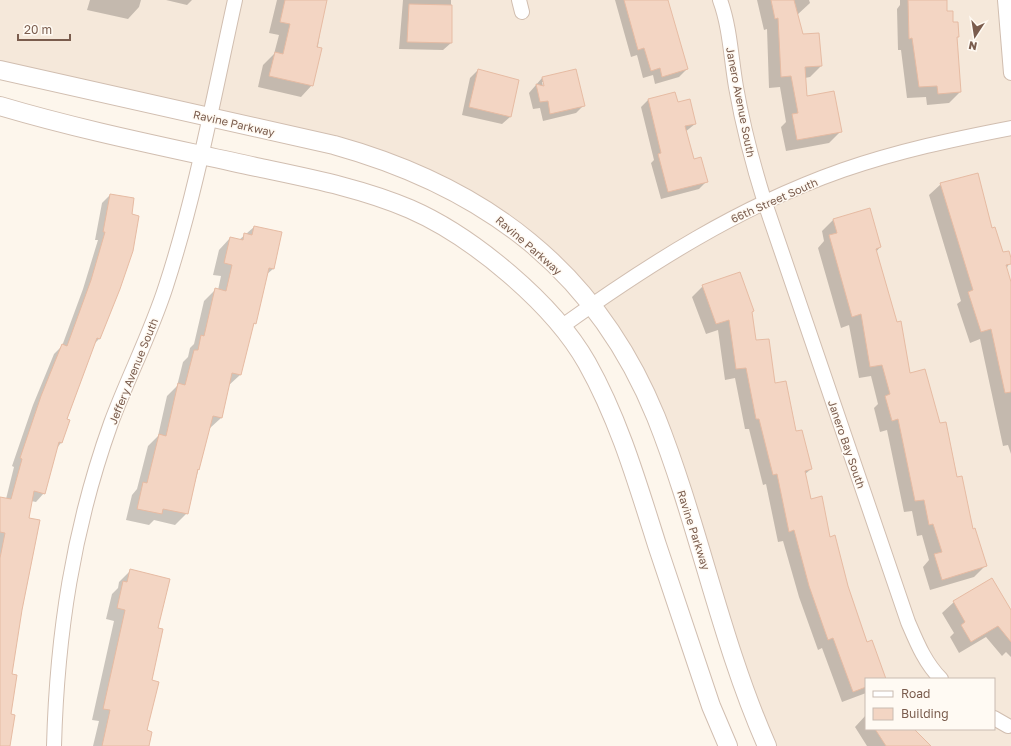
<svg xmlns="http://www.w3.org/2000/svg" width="1011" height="746" font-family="'Golos Text',sans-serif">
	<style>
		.residential { fill: #f5e8da; fill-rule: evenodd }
		.shadow { fill: #0003; fill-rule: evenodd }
		.building { fill: #f3d5c3; stroke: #e6bba3 }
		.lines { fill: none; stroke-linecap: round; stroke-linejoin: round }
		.minor-casing { stroke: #d1beb0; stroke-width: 16 }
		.tertiary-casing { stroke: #d1beb0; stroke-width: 20 }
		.minor { stroke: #fff; stroke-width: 14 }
		.tertiary { stroke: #fff; stroke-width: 18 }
		.labels { text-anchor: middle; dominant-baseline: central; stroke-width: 3; stroke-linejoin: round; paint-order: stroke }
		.street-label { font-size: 11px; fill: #7a5c4d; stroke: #fffaf3 }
	</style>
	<rect width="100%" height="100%" fill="#fdf6ec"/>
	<path class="residential" d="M0,0H1011V746H767L642,386L537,248L401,167L0,70ZM866,679H994V729H866Z"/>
	<path class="shadow" d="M90,0H141L139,7L128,19L87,10Z
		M166,0H192L187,5Z
		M277,0H325L312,85L301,97L258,87L263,65L274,54L279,35L269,33Z
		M403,0H451V43L443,50L399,49Z
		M615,0H667L687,69L679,77L655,84L653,75L643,78L637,55L631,57Z
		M757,0H809L810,3L797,15L803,35L821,66L810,77L805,78L806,97L841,131L829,143L786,151L781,127L786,122L780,87L769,88L767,29L764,30Z
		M900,0H946V12L958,37L956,38L960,92L949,103L927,105L926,97L907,98L901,50H898L897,9L900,5Z
		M478,70L510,117L502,124L462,115L470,78Z
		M542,78L583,106L576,113L543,121L540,108L533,109L529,93ZM542,82H544L546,90L544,91Z
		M648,100L677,104L695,124L685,132L693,160L707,181L699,189L661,199L651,163L654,160L641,107Z
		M941,184L992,230L1002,254L1011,261L1006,269L1011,286V454L1008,445L1003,446L980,339L970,343L957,304L961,301L929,195Z
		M110,195L119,289L99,339L94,344L65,419L69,421L61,443L57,448L44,493L36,502L31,501L28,519L21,609L11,675L9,746H0V498L6,499L14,467L12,466L33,405L54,354L62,346L83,289L98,240H95L102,203Z
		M869,209L880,247L876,252L909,374L939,424L972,530L986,565L974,577L930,590L923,567L929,560L922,535L917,536L912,511L904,512L887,430L880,432L874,408L878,404L871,376L859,378L849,325L841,328L818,248L824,241L822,231L833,220Z
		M254,227L273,269L266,275L255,323L252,326L240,375L228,386L221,418L209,429L187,513L175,525L154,520L149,525L126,520L132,495L137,489L148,446L158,436L167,396L177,386L183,362L188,357L190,348L194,344L204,301L216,289L218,290L221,276L213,275L219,250L230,238L239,240Z
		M703,286L753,311L751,313L755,342L811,469L804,475L810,500L830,538L867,643L885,679H866V693L842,702L822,648L818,650L799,597L783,541L778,542L766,484L763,485L749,429H745L735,378L725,380L718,330L706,334L692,297Z
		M131,570L157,629L146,731L148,746H93L99,721L92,720L114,621L106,619L112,594L118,588L119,582Z
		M954,602L1011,612V657L1006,652L1002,656L986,637L959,653L950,637L954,633L942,613Z
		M866,715V729H912L930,746H867L855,727Z"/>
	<path class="building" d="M285,0H327L317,47L322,48L313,86L269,76L275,52L283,54L290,24L280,22Z
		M624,0H668L688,69L662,77L660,68L651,71L644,48L638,50Z
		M771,0H794L803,34L819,33L822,66L805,67L807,96L834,91L842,132L797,140L792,114L798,113L791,76L781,77L778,18L775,19Z
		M908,0H947V11H953V22H958L959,37H957L961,92L938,94L937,86L919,87L912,38L909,39Z
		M409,4L452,5V43L407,42Z
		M478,69L519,80L511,117L469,107Z
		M576,69L585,106L550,114L548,101L540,102L536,84L544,86L542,77Z
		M675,92L678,102L690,99L696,124L685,126L694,159L701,157L708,182L668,192L658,154L661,153L648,99Z
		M978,173L992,228L995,227L1003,252L1009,251L1011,258V264L1006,265L1011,282V392L1005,393L991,329L981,332L968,292L973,290L940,183Z
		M110,194L134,198L132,214L139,216L133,251L120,289L100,339L97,338L67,419L70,420L62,443L59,442L45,494L34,491L29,518L40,520L22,610L12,674L17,675L11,714L15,715L10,746H0V558L5,533L0,532V497L11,499L22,459L20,458L41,396L62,344L67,346L91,280L105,232H103Z
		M870,208L881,247L876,249L897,322L901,321L910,373L925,369L940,423L946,422L957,477L962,476L973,529L975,528L987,566L942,580L934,554L942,552L933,524L929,525L924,500L915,501L898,419L892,421L885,396L890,394L882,365L870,367L861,314L852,317L829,235L837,233L833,219Z
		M254,226L282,232L274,269L269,268L256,324L254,323L241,375L232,373L222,418L213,416L199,470L198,469L188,514L163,509L162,514L137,509L143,482L147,483L159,434L166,436L178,383L185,385L194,350H198L201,335L204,336L215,288L226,291L232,265L224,263L230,237L243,240L244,233L252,235Z
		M740,272L754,311L752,312L756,340L769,339L775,383L786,381L796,431L802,430L812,469L805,471L811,499L822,496L830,537L835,535L848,586L867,642L872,640L886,679H866V687L853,692L833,638L828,640L809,586L794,530L789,532L777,474L773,475L759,419H756L746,368L736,369L729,320L716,324L702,285Z
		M130,569L170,579L158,628L163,629L152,680L159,682L147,730L152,732L149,746H102L110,710L103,709L125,610L117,608L123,581L127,582Z
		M992,578L1011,610V642L998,626L971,642L961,625L965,622L953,601Z
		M875,729H914L931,746H886Z"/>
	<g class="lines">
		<defs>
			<path id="minor" d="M519,0L522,12
				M720,0C730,27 731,58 736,87C743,127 753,165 765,203L908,622C917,643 925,663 941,679
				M1005,0L1011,73
				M561,327C649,264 740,206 843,170C898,151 954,139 1011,128
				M994,718L1008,726
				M54,746C57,634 73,529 111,423C128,377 151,333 166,286C196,194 214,95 235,0"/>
			<path id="tertiary" d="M0,70L334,145C485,187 596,270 656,417C699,525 720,640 767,746
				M0,106C84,131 171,148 256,167C308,178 361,188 410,209C472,236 553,303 587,363C619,420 637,482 657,545C675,599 693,653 711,706L728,746"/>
		</defs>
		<use href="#minor" class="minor-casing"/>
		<use href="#tertiary" class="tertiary-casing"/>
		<use href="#minor" class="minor"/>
		<use href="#tertiary" class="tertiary"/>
	</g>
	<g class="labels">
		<g class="street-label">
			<text transform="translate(741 102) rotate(79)">Janero Avenue South</text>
			<text transform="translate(234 123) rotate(13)">Ravine Parkway</text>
			<text transform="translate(774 200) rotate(-24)">66th Street South</text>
			<text transform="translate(529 245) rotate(41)">Ravine Parkway</text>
			<text transform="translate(133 371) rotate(-68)">Jeffery Avenue South</text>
			<text transform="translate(847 444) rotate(71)">Janero Bay South</text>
			<text transform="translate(694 530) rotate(72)">Ravine Parkway</text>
		</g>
	</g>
	<rect x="865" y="678" width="130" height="52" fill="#fffaf3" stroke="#cabbb1"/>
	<rect x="873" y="691" width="20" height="6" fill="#ffffff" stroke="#cabbb1"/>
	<text x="901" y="698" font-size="12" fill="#7a5c4d">Road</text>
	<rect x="873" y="708" width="20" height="12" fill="#f3d5c3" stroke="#cabbb1"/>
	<text x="901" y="718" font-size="12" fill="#7a5c4d">Building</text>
	<g transform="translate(975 36) rotate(192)" stroke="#fffaf3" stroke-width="3" paint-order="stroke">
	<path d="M0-3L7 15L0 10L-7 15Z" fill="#7a5c4d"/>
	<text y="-6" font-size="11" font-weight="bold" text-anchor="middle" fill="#7a5c4d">N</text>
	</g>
	<path d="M18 34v6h52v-6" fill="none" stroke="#7a5c4d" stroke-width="2"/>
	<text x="24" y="34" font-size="12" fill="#7a5c4d" stroke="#fffaf3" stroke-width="3" paint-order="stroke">20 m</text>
</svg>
